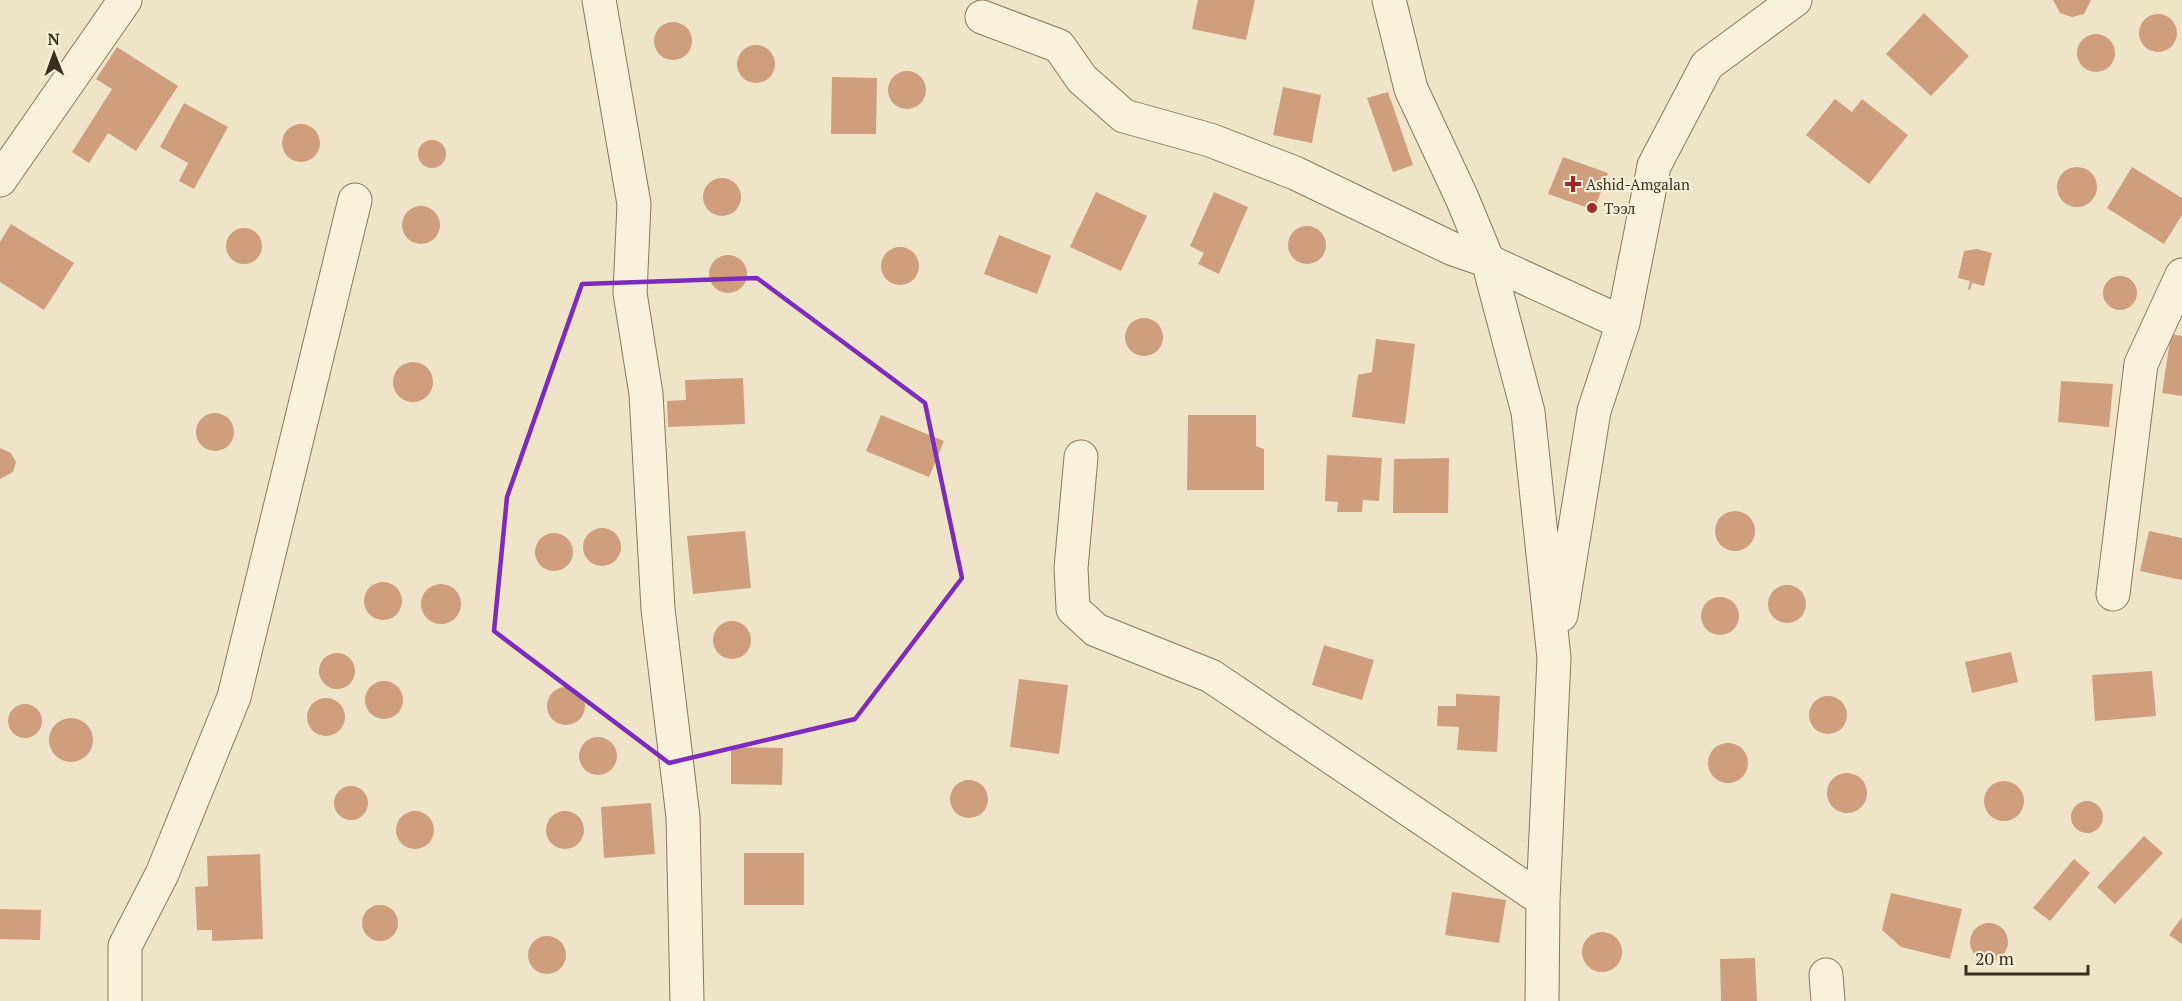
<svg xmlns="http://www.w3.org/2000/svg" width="2182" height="1001" font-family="'PT Serif',serif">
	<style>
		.building { fill: #cf9f7d }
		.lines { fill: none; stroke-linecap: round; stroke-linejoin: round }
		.street-casing { stroke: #8d765c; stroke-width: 35 }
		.street { stroke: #faf1dc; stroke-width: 33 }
		.marked { fill: none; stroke: #7b2cbf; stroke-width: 4.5; stroke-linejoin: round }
		.poi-dot { fill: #9e2a2b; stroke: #f7eed8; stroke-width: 2 }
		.labels { text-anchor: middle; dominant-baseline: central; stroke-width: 4.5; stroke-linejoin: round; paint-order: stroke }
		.poi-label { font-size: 15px; fill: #3d2e20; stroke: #f7eed8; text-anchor: start }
	</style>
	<rect width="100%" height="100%" fill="#f0e4c8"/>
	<path class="building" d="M1198,0H1255L1246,40L1192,29Z
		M2053,0H2091L2084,14L2072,17L2060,13Z
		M1924,13L1969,56L1931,96L1886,54Z
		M2139 33a19 19 0 1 1 38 0a19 19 0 1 1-38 0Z
		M654 41a19 19 0 1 1 38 0a19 19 0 1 1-38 0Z
		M2077 53a19 19 0 1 1 38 0a19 19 0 1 1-38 0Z
		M737 64a19 19 0 1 1 38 0a19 19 0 1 1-38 0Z
		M117,47L178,86L136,151L108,133L89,163L72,152L112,89L96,79Z
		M888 90a19 19 0 1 1 38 0a19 19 0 1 1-38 0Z
		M832,77L877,78L876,134H831Z
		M1283,87L1321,95L1312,143L1273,135Z
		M1388,92L1413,165L1393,172L1367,98Z
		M1835,99L1852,112L1862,99L1908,135L1869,184L1806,135Z
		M184,103L228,127L194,189L179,181L188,163L160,147Z
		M282 143a19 19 0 1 1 38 0a19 19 0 1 1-38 0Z
		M418 154a14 14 0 1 1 28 0a14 14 0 1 1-28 0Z
		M1563,157L1608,173L1594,210L1548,194Z
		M2057 187a20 20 0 1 1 40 0a20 20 0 1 1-40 0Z
		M2132,167L2182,198V215L2164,244L2107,208Z
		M703 197a19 19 0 1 1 38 0a19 19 0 1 1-38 0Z
		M1096,192L1147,216L1121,271L1070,247Z
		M1214,192L1248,207L1219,274L1198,264L1204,253L1190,246Z
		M402 225a19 19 0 1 1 38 0a19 19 0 1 1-38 0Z
		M11,224L74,263L44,310L0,282V242Z
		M1288 245a19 19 0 1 1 38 0a19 19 0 1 1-38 0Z
		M226 246a18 18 0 1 1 36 0a18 18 0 1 1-36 0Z
		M999,235L1051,256L1037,294L984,274Z
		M881 266a19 19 0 1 1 38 0a19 19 0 1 1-38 0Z
		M1977,249L1992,253L1984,286L1972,283L1970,290L1968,289L1970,281L1958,278L1964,251Z
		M709 274a19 19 0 1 1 38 0a19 19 0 1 1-38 0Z
		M2103 293a17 17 0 1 1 34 0a17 17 0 1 1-34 0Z
		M1125 337a19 19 0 1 1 38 0a19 19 0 1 1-38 0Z
		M2171,334L2182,336V396L2162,393Z
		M1376,339L1415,344L1405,424L1352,417L1358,375L1372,372Z
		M393 382a20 20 0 1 1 40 0a20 20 0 1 1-40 0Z
		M743,378L745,424L668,427L667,401L686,400L685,380Z
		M2061,381L2113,384L2109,427L2058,422Z
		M196 432a19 19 0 1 1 38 0a19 19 0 1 1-38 0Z
		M881,415L944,441L929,477L866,451Z
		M1188,415H1256V446L1264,449V490H1187Z
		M0,448L11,453L16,462L13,472L0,479Z
		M1327,455L1382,458L1379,501L1363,500L1362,512H1337L1338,502L1325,501Z
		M1449,458L1448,513H1393L1394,459Z
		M1715 531a20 20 0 1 1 40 0a20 20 0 1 1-40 0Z
		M583 547a19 19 0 1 1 38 0a19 19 0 1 1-38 0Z
		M745,531L751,588L693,594L687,536Z
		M2149,531L2182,538V580L2140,571Z
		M535 552a19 19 0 1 1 38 0a19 19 0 1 1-38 0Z
		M364 601a19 19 0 1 1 38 0a19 19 0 1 1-38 0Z
		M421 604a20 20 0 1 1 40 0a20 20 0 1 1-40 0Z
		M1768 604a19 19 0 1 1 38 0a19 19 0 1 1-38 0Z
		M1701 616a19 19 0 1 1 38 0a19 19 0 1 1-38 0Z
		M713 640a19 19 0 1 1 38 0a19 19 0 1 1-38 0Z
		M1324,645L1374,660L1362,700L1312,685Z
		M2011,652L2018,682L1972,693L1965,662Z
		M319 671a18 18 0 1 1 36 0a18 18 0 1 1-36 0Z
		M2152,671L2156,716L2095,721L2092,675Z
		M1019,679L1068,685L1059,754L1010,747Z
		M365 700a19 19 0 1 1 38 0a19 19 0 1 1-38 0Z
		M547 706a19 19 0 1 1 38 0a19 19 0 1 1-38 0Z
		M1456,694L1500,696L1497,752L1457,750L1459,727L1437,726L1438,706H1456Z
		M1809 715a19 19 0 1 1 38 0a19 19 0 1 1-38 0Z
		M307 717a19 19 0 1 1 38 0a19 19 0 1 1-38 0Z
		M8 721a17 17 0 1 1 34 0a17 17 0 1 1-34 0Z
		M49 740a22 22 0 1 1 44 0a22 22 0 1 1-44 0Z
		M579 756a19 19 0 1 1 38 0a19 19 0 1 1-38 0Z
		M1708 763a20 20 0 1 1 40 0a20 20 0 1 1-40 0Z
		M731,747L783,748L782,785L731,784Z
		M1827 793a20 20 0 1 1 40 0a20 20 0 1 1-40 0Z
		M950 799a19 19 0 1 1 38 0a19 19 0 1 1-38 0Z
		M1984 801a20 20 0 1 1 40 0a20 20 0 1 1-40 0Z
		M334 803a17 17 0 1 1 34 0a17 17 0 1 1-34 0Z
		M2071 817a16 16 0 1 1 32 0a16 16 0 1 1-32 0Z
		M651,803L655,854L604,858L601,807Z
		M396 830a19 19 0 1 1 38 0a19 19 0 1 1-38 0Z
		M546 830a19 19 0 1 1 38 0a19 19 0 1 1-38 0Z
		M2144,836L2163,853L2115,904L2097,887Z
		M744,853H804V905H744Z
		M260,854L263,939L212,941V930H197L195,887L208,886L207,856Z
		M2074,859L2090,873L2050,921L2033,908Z
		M1452,892L1506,900L1499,943L1445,935Z
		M1891,893L1962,909L1950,959L1901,947L1882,930Z
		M362 923a18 18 0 1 1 36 0a18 18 0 1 1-36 0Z
		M0,909L41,910L40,940L0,939Z
		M2182,917V944L2169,935Z
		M1970 942a19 19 0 1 1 38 0a19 19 0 1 1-38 0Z
		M1582 952a20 20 0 1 1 40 0a20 20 0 1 1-40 0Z
		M528 955a19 19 0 1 1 38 0a19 19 0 1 1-38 0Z
		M1755,958L1757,1001H1721L1720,959Z"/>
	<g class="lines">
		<defs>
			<path id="street" d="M599,0L634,204L630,293L646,394L658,609L683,817L687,1001
				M1389,0L1411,89L1462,198L1488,261L1528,412L1554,658L1543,900L1542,1001
				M982,17L1059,46L1082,79L1124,116L1210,140L1295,173L1453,249L1488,261L1623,323
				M0,180L125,0
				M1081,457L1071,568L1073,609L1096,630L1211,676L1543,900
				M2113,594L2141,364L2182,275
				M1561,615L1594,411L1623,323L1654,166L1707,65L1795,0
				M1826,975L1828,1001
				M125,1001V946L162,874L234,697L355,200"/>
		</defs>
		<use href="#street" class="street-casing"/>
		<use href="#street" class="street"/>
	</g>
	<path class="marked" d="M757,278L925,403L962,578L855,719L669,763L494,631L507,497L582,284Z"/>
	<g class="poi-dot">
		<path d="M1570 175h6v6h6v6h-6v6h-6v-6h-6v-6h6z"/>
		<circle cx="1592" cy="208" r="6"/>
	</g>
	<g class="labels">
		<g class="poi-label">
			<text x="1586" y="184">Ashid-Amgalan</text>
			<text x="1604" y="208">Тээл</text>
		</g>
	</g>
	<g transform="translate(54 54) rotate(359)" stroke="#f7eed8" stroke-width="4.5" paint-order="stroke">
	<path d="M0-4.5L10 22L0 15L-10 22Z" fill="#3d2e20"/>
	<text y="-9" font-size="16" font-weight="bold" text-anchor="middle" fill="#3d2e20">N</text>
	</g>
	<path d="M1966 965v9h122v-9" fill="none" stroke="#3d2e20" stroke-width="3"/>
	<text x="1975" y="965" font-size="18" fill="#3d2e20" stroke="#f7eed8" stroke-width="4.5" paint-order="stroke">20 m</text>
</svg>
